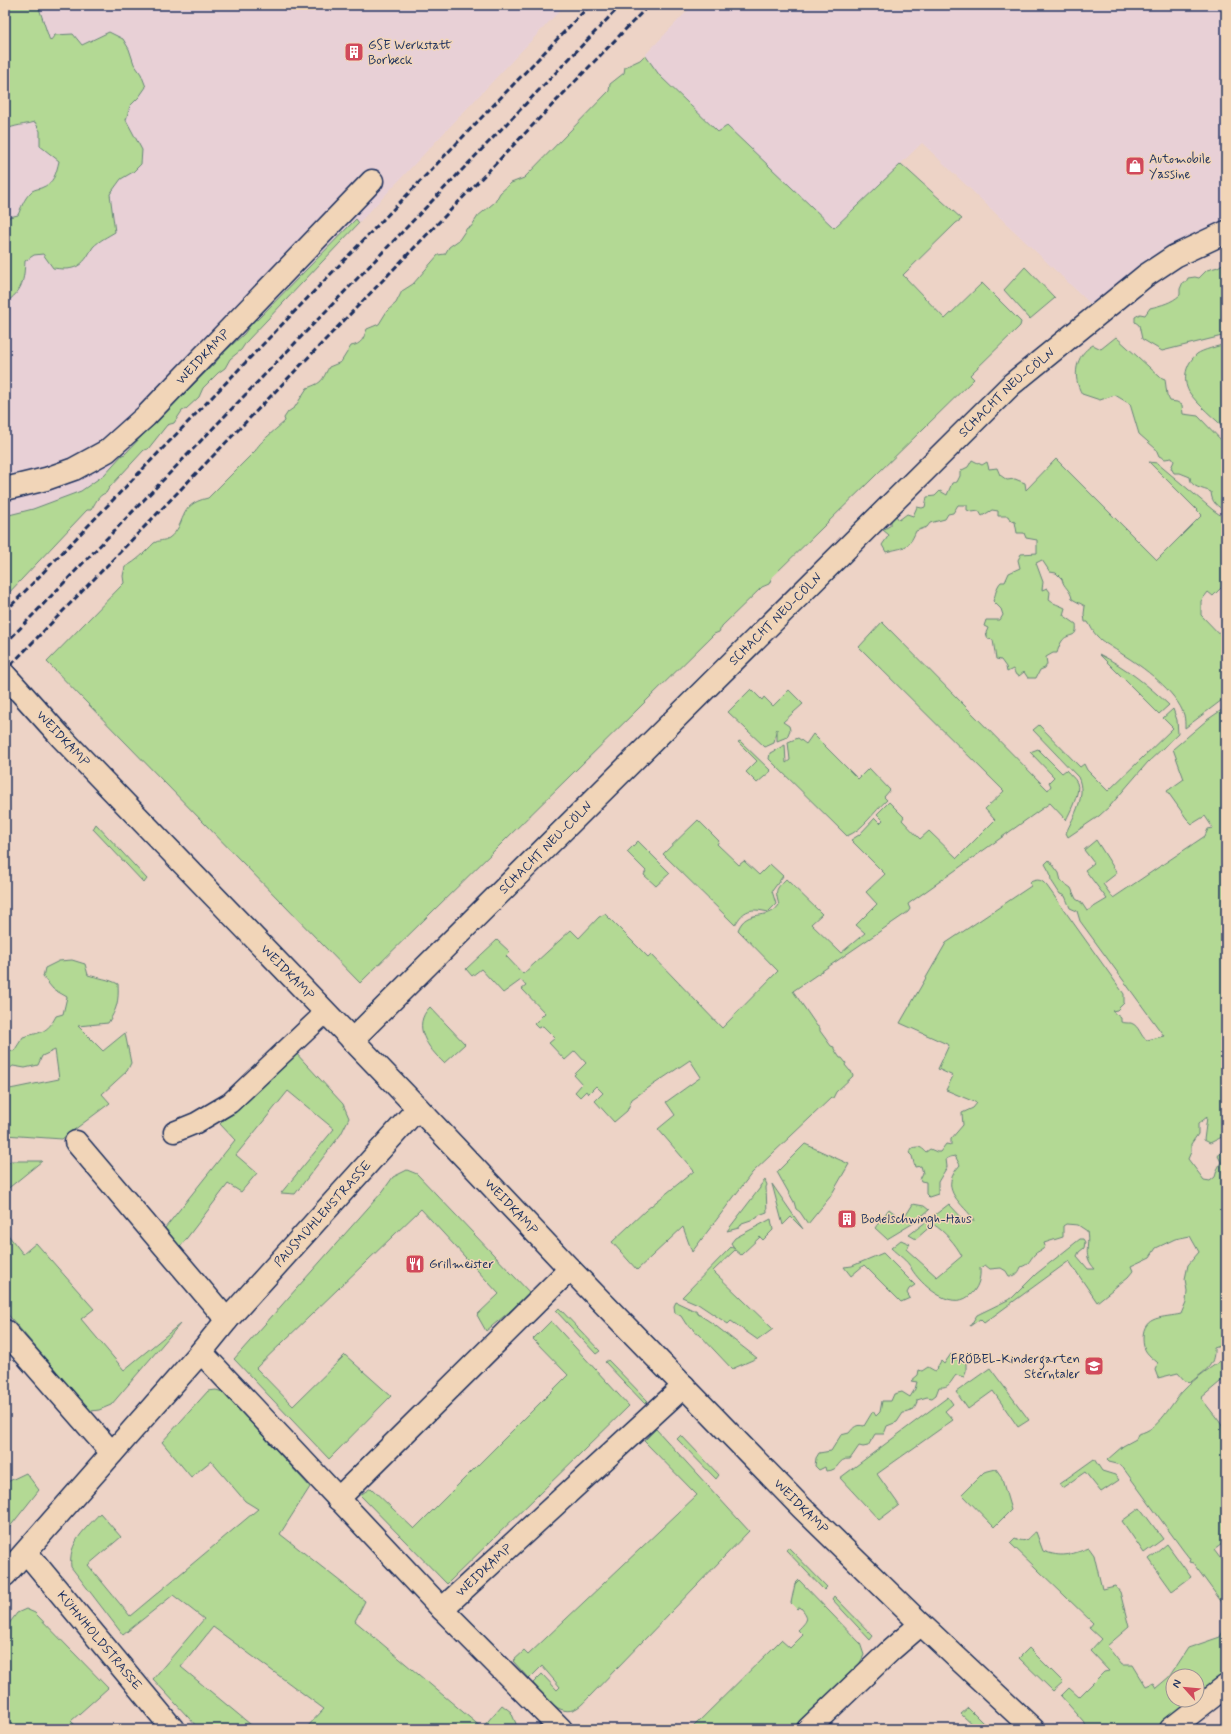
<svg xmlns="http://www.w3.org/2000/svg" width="1231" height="1734" font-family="Mynerve,sans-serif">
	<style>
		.built { fill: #e8d0d6 }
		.green { fill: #b3d994; stroke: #678479; fill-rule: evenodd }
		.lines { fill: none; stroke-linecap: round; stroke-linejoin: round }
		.service-casing { stroke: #1b2f5e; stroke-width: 23 }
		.minor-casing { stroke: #1b2f5e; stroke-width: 25 }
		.tertiary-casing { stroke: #1b2f5e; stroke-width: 25 }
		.service { stroke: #f1d5b8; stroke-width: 20 }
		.minor { stroke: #f1d5b8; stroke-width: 22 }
		.tertiary { stroke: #f1d5b8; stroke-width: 22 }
		.rail { stroke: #1b2f5e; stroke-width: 3; stroke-dasharray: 6 3; stroke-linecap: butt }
		.labels { text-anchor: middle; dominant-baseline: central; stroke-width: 3; stroke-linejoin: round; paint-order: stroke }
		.poi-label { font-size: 13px; fill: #1b2f5e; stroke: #f1d5b8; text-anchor: start }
		.street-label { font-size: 13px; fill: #1b2f5e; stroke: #f1d5b8 }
	</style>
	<rect width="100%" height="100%" fill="#edd3c6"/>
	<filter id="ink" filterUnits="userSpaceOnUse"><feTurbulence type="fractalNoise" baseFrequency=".025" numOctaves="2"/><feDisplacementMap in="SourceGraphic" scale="8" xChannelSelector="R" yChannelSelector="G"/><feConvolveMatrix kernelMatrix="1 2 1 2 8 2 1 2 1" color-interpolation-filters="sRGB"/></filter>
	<g filter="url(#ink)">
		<path class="built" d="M5,5H565L5,597Z
			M693,5H1226V232L1099,312L922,143L834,229L727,126L718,133L660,76L645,55Z"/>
		<path class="green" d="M5,5H38L50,41L55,35L73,34L82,45L109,32L123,39L129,49L134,64L141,74L146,87L139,97L130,106L126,120L142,150L141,164L133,172L121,179L110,194L115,232C107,237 100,240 93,247C91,250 89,254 87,257C78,270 68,270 53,268L43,254L34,255L25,261C24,280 23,291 5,303V218L18,215C21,208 24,199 30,193C32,190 37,189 41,188C54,183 56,174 59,161L40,146V131L35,122C25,125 14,125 5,130Z
			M645,55L660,76L718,132L727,126L834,228L901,164L962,219L956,223L903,275L945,319L982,283L1021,322L1020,326L970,375L974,379L772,577L769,584L762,587L722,626L719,632L714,634L360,983L47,662L124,583L123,576L125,567C137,561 145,552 154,543C158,540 165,541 169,538C188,524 176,505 208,498L256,450C257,444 279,427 285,421L284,418L288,412L295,407L307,388C323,382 321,382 329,367L341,362L351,346C362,344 363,339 367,329L379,324L387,311L396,303L402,291L413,284L438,255L445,254L449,247L459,240L467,228L471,227L478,216L495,202L500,193L511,183L524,178L609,91L610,84L624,73L625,67L640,60Z
			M356,219L359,223L247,341L241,350L230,359L225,368L218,373L203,388L199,397L186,409L182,411L174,423L167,425L148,449L144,450L109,488L106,493C98,495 95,504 91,510H87L5,597V516L33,509L81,491L104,475L122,455L125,454L157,420L216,362L222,354L244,334L255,319L257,320Z
			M1224,263L1226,264V335L1162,351L1142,339L1139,325L1135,322V317L1140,314L1145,315L1150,308C1162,305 1171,303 1180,295V289L1183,282H1186L1188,278L1195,277L1199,278L1207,270L1218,267Z
			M1025,267L1055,298L1030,319L1004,290Z
			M1116,337L1160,377L1165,379L1167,395L1170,401L1177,402L1182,405L1183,414L1198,416L1226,445V512C1217,505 1212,504 1211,492C1203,488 1190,488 1190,477L1180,473H1174L1171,468L1174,461L1172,458L1165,459L1159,456L1156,449L1139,434L1130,404L1115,395L1100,400L1082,394C1072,377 1075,355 1093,345L1101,349Z
			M1226,344V429C1216,420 1196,403 1189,392C1182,379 1186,363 1197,354C1202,350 1219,346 1226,344Z
			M1056,459L1157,560L1202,515L1149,462L1157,463L1213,510L1223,517L1226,518V583L1213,596L1208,592L1201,601V615L1226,641V697L1185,728C1185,724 1185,719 1184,715C1177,692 1142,666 1122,654C1114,648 1103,643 1097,636C1093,632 1091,627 1088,622H1085L1084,614L1085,606L1072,599C1071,590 1063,587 1062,579L1056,573L1050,572L1042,560L1036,563L1043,582L1042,590L1047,588L1050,592L1049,600C1053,604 1060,605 1065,608L1063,615L1076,624C1078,640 1068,632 1062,641C1059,645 1058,650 1057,653H1053L1046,657L1047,664L1045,668L1040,670L1036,678H1028L1024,672L1019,676L1016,675L1013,669L1007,672L1006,667L1001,660L996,659L993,640L988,639L986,633L988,628L984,626L986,620H1000L1003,615L1001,609L993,601C996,594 996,587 1001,582H1005L1009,573L1020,568L1018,560L1021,554L1037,553V540L1026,538L1024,533H1017L1015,522L1010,520L1008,516H998V511L992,510L982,516L979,511L972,512L967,510V505H958L953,513L948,514L945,519L930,523L927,527L916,531C908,550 904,547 886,552L882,545L889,535L883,530L891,525V518L896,516L899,520L907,514L913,516L917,507L922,508L925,507L927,497L935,496L940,491L947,495L952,483L957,482L960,476V471L968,467L972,460L982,465L987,462L989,469L997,468L1000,475L1007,480L1015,479L1025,483L1026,490Z
			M882,622L1048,790L1051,786L1049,782L1054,777L1030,752L1038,749L1062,773L1066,770C1069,774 1075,778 1077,783C1081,791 1070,812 1066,820L1050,803L908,904L910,909L908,912L793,991L817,1026L820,1028V1031L831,1046L834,1047V1049L840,1058H842L846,1063L845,1065L850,1071H851L853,1076L836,1092L833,1098H831L752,1173L692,1252L683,1227L637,1270L612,1242L646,1210L694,1171L658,1129L675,1115L666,1102L701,1077L690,1060L632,1099L627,1111L614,1122L595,1101L603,1093L596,1086L588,1094L586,1091L580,1097L575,1092L582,1084L574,1075L586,1063L575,1051L565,1060L549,1043L555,1038L543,1026L538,1028L534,1024L545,1013L522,989L526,986L521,980L503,993L481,969L472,976L466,969L497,940L510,952L506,956L523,974L571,930L579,938L599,917L605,914L648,957L651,954L722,1028L778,971L738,930C747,907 768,922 779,905C775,890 775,890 786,879L822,914L811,924L841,953L865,933L856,925L877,904L866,892L885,874L851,840L859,835L875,818L880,823L883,820L877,814L889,802L904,817L902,820L920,839L929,831L957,858L995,820L985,809L1004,791L859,647Z
			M1099,654C1125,667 1148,685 1169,705L1159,714Z
			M751,689L762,700L764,697L773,706L789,690L803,704L783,722L789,726L790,730L787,737L777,741V729L776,731L774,743L765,747L728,712Z
			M1226,707V1135L1210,1143L1204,1140L1207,1117L1198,1124V1134L1191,1144V1152L1188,1159L1204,1180L1210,1181L1215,1177L1217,1170L1221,1162L1218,1156L1226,1145V1346L1223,1345L1214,1348C1215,1367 1204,1371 1191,1382L1185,1381L1178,1373L1158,1378L1155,1370L1158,1363C1148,1354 1143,1352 1143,1338C1143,1315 1164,1318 1181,1314L1186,1302L1187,1291L1185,1279L1188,1265L1199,1252L1190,1236L1175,1239L1156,1248L1150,1257L1131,1266L1133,1271L1128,1277L1097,1302L1069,1261L984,1323L980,1319L970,1326L977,1315L1012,1298L1036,1274L1080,1239H1083L1085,1242L1084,1248L1079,1252L1077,1256L1088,1269H1095C1082,1255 1090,1249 1087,1231L1078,1225L1066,1224L1063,1226V1237L1044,1243L1045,1246C1043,1251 1039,1250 1035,1254C1029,1260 1030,1264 1021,1267C1018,1274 1016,1276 1009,1276L1006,1271L1001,1268L990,1269L985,1265L980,1268C981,1278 978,1289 969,1296C950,1311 920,1284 911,1268C908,1261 897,1254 891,1248L901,1240L910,1244L906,1249L937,1277L962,1256C955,1243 945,1232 933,1224L916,1239L909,1235L949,1204L965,1221H974L973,1218C958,1200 939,1188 960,1165L955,1156L950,1157L946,1159L947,1167L938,1182V1194L929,1197L926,1194V1182L921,1181L920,1179L923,1173L921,1166L915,1167L912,1156L909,1153L912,1148C919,1146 921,1147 926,1152L930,1149L937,1152H940L946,1144L951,1145V1139L963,1125L962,1113L973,1108L977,1103L946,1090L953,1076L938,1069L949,1045L900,1023L946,943L1031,886L1030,882C1038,879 1041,879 1047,886L1124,994V1003L1117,1010L1112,1011L1121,1018V1022C1124,1023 1128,1023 1131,1023C1140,1026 1140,1037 1147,1040L1164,1036L1080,921L1077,911L1070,908L1065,896L1060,894L1051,880L1050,873L1045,864L1049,860L1059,873L1061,881L1071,888L1076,899L1081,902L1087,911L1107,899L1085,870L1094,863L1084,850L1096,840L1117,873L1103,884L1113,898L1205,836L1208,829L1213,828L1205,816L1192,824L1187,819L1167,791L1184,779L1173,749L1207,720Z
			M1173,709L1177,720L1178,734L1148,762L1110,806L1099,816L1068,837L1066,833C1074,815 1087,796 1078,777L1033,730L1039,725L1080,767L1084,764L1087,770L1108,791L1173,728L1163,718Z
			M813,734L858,779L869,768L890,790L884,797L887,800C874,811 863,830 847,836L769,759L770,753L785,745L786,763L790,760L788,742L798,738L806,744Z
			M740,741L771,771L757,783L746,772L757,761L738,742Z
			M698,820L719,841L717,844L739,865L744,861L759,875L770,864L783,876L772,891L776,904L768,912C751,908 744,909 735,925L663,854Z
			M96,824L147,879L144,883L93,829Z
			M638,841L670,873L656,886L644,875L646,871L627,852Z
			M72,960L85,964L88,975C98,978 109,979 118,984C119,1001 117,1009 108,1023L78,1026L103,1051L125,1033L131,1063L127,1071L102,1094L110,1103L62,1139L5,1135V1090L59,1079L55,1050L42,1056L38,1065L25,1068L13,1066L5,1072V1049L14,1051L23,1037C40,1032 47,1034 56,1016L63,1014L67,997L53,989L43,977L45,968L59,961Z
			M430,1007L465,1044L444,1063C428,1048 411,1026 430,1007Z
			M294,1051L343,1104L349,1118L341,1134L295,1194L281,1193L334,1129L288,1091L236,1155L257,1173L241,1192L228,1184L180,1247L165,1228L235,1140L220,1124Z
			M805,1144L849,1164L830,1197L808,1224L800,1212L796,1209L794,1202L777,1172Z
			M11,1161H42L5,1191V1166Z
			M407,1170L417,1174L531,1294L486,1331L477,1315L499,1294L421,1209L256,1368L293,1406L345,1355L391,1396L329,1459L234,1359L383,1191L393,1177Z
			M765,1180L767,1185L766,1187L767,1212L759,1215L757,1218L742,1223L739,1228L727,1231L760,1188V1186Z
			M772,1184L803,1229L791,1217L783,1225Z
			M913,1204L924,1206L929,1210L912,1224L887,1239L875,1228L889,1209L903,1220Z
			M771,1219L773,1230L763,1240L760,1237L741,1255L735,1250L713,1271L773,1329L758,1340L731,1321L728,1324L698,1304L682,1297L731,1247L735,1249L731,1243L735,1238Z
			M5,1231L23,1254L36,1243L94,1309L81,1319L124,1370L180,1324L111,1405L99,1410L91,1411L85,1405L5,1311Z
			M883,1253L915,1285L909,1289L907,1293L910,1298L901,1302L864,1265L851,1276L844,1267L852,1266Z
			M676,1302L693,1310H696L698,1314L712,1323L757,1358L732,1369L699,1334L695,1333L694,1329L686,1324L681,1316L675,1313L674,1306Z
			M559,1308L600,1351L596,1354L556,1311Z
			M551,1321L629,1406L447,1584L360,1495L371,1488L414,1529L568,1375L533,1339Z
			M951,1354L954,1359L966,1361V1372L964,1377L956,1375C950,1382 950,1388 939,1387L936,1395L932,1398L927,1397L917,1400C917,1408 911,1413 903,1413L897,1422L887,1426L884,1434H875L868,1446L863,1447L859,1446L850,1459C836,1458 841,1471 826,1471L825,1467L819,1470L815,1466L816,1458L819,1453L831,1451L841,1435L849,1433C854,1427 856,1424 864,1426L873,1411L876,1416L880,1412L882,1401H891L894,1394L902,1392L910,1397L915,1389L917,1382L911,1381L918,1375L919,1370L922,1371L928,1367L935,1371L941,1361L944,1364Z
			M1226,1357V1377L1201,1398L1219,1421L1226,1432V1541L1214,1550L1226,1566V1608L1193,1563L1189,1562L1190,1559L1183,1550L1121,1465L1109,1462L1107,1460L1123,1446L1136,1439L1138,1434C1161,1429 1169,1405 1184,1390C1196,1377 1212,1367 1226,1357Z
			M608,1360L648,1401L645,1404L605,1362Z
			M990,1368L1029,1420L1018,1427L993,1391L968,1409L956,1392Z
			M216,1390L223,1392L310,1487L280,1534L365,1601L355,1621L482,1728L502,1705L511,1712L517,1726L516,1729H305L324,1709L213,1627L181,1667L256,1729H199L153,1679L204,1619L173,1595L123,1635L71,1567C68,1542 85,1530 100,1513L121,1537L88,1565L130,1616L258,1509L245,1501L211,1461L191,1477L162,1442L208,1391Z
			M948,1397L953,1404L945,1411L953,1420L877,1474L899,1505L879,1520L840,1478Z
			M656,1429L749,1531L591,1695C587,1699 582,1705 577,1708C559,1719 543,1694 533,1683L542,1674L557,1690L560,1687L542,1666L529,1679L513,1661L524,1651L528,1655L697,1495L644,1441Z
			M681,1435L719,1475L716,1479L677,1439Z
			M1094,1459L1102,1471L1115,1475L1119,1480L1101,1492L1085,1472L1062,1488L1059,1484Z
			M996,1469L1001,1476L1011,1510L994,1527L962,1494L984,1472Z
			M26,1473L39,1490L5,1533V1483Z
			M1140,1508L1163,1539L1144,1553L1122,1521Z
			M1036,1532L1043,1551C1062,1558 1070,1555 1089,1548L1094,1555L1102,1589L1115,1586L1120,1592L1129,1627L1107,1646L1122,1665H1133L1146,1686L1153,1683L1156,1688L1169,1677L1188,1648L1220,1637L1226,1626V1687L1180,1729L1087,1728L1084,1722L1061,1696L1069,1688L1079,1697L1104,1672L1109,1671L1090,1651L1101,1639L1089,1628L1093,1623L1010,1543L1015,1538C1029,1545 1026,1536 1036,1532ZM1173,1676H1197V1700H1173Z
			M1167,1544L1191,1577L1172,1591L1149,1559Z
			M788,1547L827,1587L824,1590L786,1550Z
			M799,1580L860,1643L864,1655L859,1665L792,1729H691L781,1640L790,1648L803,1635L798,1630C808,1620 810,1618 800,1607L797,1609L791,1603L795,1584Z
			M834,1596L873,1636L870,1640L832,1599Z
			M26,1609L35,1613L108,1688L71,1721L79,1729H5V1629L17,1613Z
			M1029,1648L1063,1682L1053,1691L1019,1658Z
			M968,1708L989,1729H977L961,1714Z"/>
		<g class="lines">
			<defs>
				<path id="service" d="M174,1132L196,1123L230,1103L325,1013"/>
				<g id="minor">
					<path id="s1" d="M5,489L46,479L74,469L107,451L146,416L372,181"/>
					<path id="s2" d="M352,1040L1012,384L1145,276L1175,256L1226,232"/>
					<path d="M76,1142L227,1320"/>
					<path d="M5,1331L112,1453"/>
					<path d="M201,1352L442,1609L561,1729"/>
					<path d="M338,1499L570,1269"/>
					<path id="s3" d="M26,1552L173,1729"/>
					<path id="s4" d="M5,1575L201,1352L227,1320L418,1108"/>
					<path id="s5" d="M442,1609L684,1386"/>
					<path d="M808,1729L891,1650L921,1624"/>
					<path d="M1171,1729L1226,1686"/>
				</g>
				<g id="tertiary">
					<path id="s6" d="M5,675L61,737L418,1108L570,1269L802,1508L921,1624L1033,1729"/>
				</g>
			</defs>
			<use href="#service" class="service-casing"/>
			<use href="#minor" class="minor-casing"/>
			<use href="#tertiary" class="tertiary-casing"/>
			<use href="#service" class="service"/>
			<use href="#minor" class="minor"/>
			<use href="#tertiary" class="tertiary"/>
			<path class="rail" d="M5,612L590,5
				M5,644L621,5
				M5,671L649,5"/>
		</g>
	</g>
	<defs>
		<symbol id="building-square" viewBox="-11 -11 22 22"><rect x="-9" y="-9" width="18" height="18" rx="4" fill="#d1495b" stroke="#f1d5b8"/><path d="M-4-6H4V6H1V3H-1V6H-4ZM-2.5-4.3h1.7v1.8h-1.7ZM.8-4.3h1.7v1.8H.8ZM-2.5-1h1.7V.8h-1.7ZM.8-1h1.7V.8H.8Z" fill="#fff"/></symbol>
		<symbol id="shop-square" viewBox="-11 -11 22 22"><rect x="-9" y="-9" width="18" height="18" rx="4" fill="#d1495b" stroke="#f1d5b8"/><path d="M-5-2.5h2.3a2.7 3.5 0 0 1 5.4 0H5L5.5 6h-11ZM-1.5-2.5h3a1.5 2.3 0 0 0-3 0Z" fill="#fff"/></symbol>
		<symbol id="restaurant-square" viewBox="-11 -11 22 22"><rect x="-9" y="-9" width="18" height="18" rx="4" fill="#d1495b" stroke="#f1d5b8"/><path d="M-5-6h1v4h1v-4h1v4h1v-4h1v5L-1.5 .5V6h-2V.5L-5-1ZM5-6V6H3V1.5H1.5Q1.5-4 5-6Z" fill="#fff"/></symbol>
		<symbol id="school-square" viewBox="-11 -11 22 22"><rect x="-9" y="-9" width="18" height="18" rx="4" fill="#d1495b" stroke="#f1d5b8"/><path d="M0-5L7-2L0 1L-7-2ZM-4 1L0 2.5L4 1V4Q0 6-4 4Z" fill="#fff"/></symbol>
	</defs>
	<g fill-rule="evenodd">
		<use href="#building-square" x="343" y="41" width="22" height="22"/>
		<use href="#shop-square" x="1124" y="155" width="22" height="22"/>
		<use href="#building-square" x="836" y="1208" width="22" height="22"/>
		<use href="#restaurant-square" x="404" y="1253" width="22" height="22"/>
		<use href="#school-square" x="1083" y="1355" width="22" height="22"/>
	</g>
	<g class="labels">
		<g class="poi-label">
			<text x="368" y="45">GSE Werkstatt<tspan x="368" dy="15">Borbeck</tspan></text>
			<text x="1149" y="159">Automobile<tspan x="1149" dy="15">Yassine</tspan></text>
			<text x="861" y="1219">Bodelschwingh-Haus</text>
			<text x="429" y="1264">Grillmeister</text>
			<text x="1080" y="1359" text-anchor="end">FRÖBEL-Kindergarten<tspan x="1080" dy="15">Sterntaler</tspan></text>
		</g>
		<g class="street-label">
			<text stroke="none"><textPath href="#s1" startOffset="244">WEIDKAMP</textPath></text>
			<text stroke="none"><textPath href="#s2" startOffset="921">SCHACHT NEU-CÖLN</textPath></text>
			<text stroke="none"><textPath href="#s2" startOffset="597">SCHACHT NEU-CÖLN</textPath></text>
			<text stroke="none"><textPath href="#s6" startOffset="86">WEIDKAMP</textPath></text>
			<text stroke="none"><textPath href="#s2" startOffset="273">SCHACHT NEU-CÖLN</textPath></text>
			<text stroke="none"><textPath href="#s6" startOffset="410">WEIDKAMP</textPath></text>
			<text stroke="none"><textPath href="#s6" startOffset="734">WEIDKAMP</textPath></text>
			<text stroke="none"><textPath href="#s4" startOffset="481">PAUSMÜHLENSTRASSE</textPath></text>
			<text stroke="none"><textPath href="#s6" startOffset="1151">WEIDKAMP</textPath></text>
			<text stroke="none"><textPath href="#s5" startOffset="57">WEIDKAMP</textPath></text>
			<text stroke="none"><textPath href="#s3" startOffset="115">KÜHNHOLDSTRASSE</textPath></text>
		</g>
	</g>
	<rect width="1231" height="1734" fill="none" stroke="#f1d5b8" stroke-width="20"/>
	<rect x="10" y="10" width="1211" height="1714" fill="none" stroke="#1b2f5e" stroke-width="1.5" filter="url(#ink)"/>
	<g transform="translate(1185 1688) rotate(297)"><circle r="19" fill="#f1d5b8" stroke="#9b9394"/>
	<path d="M0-3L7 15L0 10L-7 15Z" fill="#d1495b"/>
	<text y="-6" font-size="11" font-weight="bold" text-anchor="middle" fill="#1b2f5e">N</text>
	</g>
</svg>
